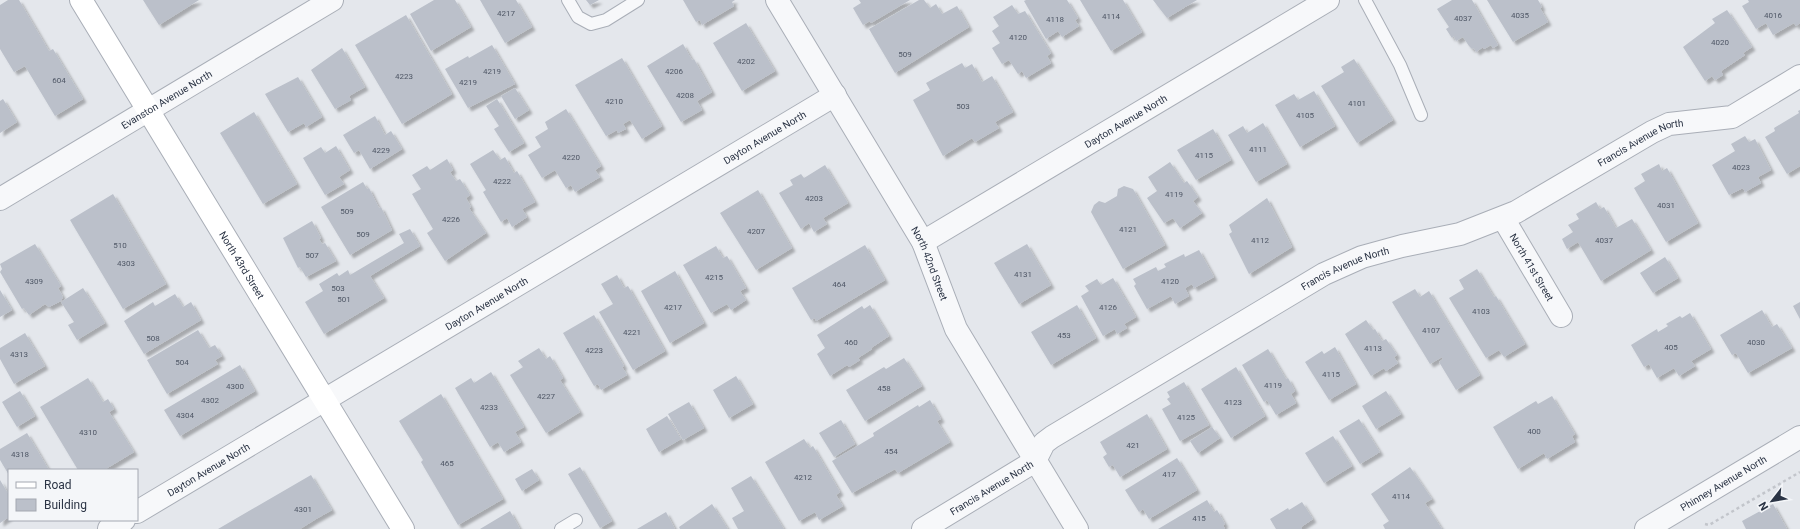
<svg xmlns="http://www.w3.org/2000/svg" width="1800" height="529" font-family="Roboto,sans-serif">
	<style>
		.building { fill: #bbc0ca; filter: url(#shadow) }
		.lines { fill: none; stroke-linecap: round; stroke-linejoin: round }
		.lane-casing { stroke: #a9aeb7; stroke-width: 14 }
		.street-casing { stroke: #a9aeb7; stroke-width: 24 }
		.secondary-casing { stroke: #a9aeb7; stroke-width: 24 }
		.path { stroke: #c2c5cb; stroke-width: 2.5; stroke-dasharray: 3 3; stroke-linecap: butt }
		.lane { stroke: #f7f8fa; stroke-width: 12 }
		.street { stroke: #f7f8fa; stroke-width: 22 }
		.secondary { stroke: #fff; stroke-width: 22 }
		.labels { text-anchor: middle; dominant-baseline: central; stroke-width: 3; stroke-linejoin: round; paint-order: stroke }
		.number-label { font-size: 8px; fill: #4f5766 }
		.street-label { font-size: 10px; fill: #2b3445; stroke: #f4f6f9 }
	</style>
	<defs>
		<filter id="shadow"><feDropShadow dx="3.5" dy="3.5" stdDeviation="1" flood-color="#0004"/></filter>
	</defs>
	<rect width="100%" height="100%" fill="#e4e7ec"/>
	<path class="building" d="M8,0H19L49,51L53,49L83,99L55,116L25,66L14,72L0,49V5Z
		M143,0H199L159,25Z
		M434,0H455L471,27L431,51L410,14Z
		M480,0H516L532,27L505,43Z
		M586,0H599L590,5Z
		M683,0H735L732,2L734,6L702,25L700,20L696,22Z
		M859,0H910L871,23L870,21L863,25L853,8L861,3Z
		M919,0H924L930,8L936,4L942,14L957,6L969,27L895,73L869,29Z
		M1026,0H1067L1078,18L1075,20L1079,26L1062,37L1058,31L1046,39L1024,1Z
		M1080,0H1123L1142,32L1111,51Z
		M1153,0H1197L1167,18Z
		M1452,0H1472L1498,45L1493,48L1491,45L1484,49L1483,47L1476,52L1474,48L1472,49L1469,46L1463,37L1456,41L1454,36L1452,38L1446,29L1449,27L1437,9Z
		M1487,0H1538L1542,7L1540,8L1548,22L1513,42Z
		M1748,0H1800V23L1796,26L1794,23L1773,35L1766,23L1756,29L1742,6L1749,2Z
		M1012,5L1018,14L1025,11L1051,53L1047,56L1051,63L1026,78L1022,71L1018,74L1009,60L1002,64L992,48L1000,43L992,31L999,26L993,17Z
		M1727,10L1752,47L1743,53L1745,55L1721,71L1723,75L1715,80L1712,76L1705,81L1683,47L1715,23L1712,19Z
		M406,15L452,94L402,124L355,45Z
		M746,23L775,71L742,91L713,43Z
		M683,44L692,60L694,59L712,92L697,101L702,110L681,122L647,66Z
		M492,45L515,84L468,108L445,69L468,56L469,58Z
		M342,48L365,87L349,96L351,100L335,109L311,70Z
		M622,58L662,126L642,139L630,120L623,124L626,129L618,133L617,130L606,136L575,85Z
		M1354,59L1393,120L1357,143L1321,86L1344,72L1341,67Z
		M962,63L965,68L972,64L982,82L992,76L1013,112L995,122L999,128L975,142L972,138L943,156L913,100L930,90L926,83Z
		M298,77L322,117L306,127L304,123L288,132L265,94Z
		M515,88L529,110L515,119L501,96Z
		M1314,91L1335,126L1300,147L1275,105L1294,94L1298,100Z
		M3,99L17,122L0,133V101Z
		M497,99L524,143L509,152L494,129L499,126L486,106Z
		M566,109L601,166L595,170L600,177L575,192L571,185L566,188L555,170L542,178L528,155L541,147L535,137L548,129L545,122Z
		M1800,110V166L1787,174L1765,137L1775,131L1774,128L1799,113L1798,111Z
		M254,112L297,184L263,204L220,133Z
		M375,116L385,135L391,131L402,149L370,169L359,150L354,153L343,135Z
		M1263,123L1287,164L1256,182L1228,135L1243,126L1247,133Z
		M1213,129L1231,160L1196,180L1177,150Z
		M1745,136L1749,142L1755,139L1771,170L1758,177L1761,183L1745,192L1743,188L1729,195L1712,165L1735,151L1731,144Z
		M336,146L350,170L339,177L344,184L325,195L303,158L321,147L325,153Z
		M493,150L500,160L505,157L514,173L517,171L535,202L522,209L527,217L512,227L507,218L501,222L483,192L486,190L470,164Z
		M447,159L453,170L450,172L456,181L460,179L470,195L466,198L471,207L469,208L486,233L445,261L427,233L433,229L412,194L421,189L412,175L427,166L430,170Z
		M1170,162L1184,183L1187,181L1198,197L1193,201L1202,213L1180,228L1173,218L1164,223L1147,198L1157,191L1148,177Z
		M1659,164L1662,171L1667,168L1698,223L1666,242L1634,188L1645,181L1641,174Z
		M825,165L848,203L823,218L827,224L814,232L809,223L801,229L779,193L793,185L790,180L801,174L804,178Z
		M363,182L367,189L369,188L379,208L381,207L392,230L350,255L321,207Z
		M1124,186L1133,189L1165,245L1123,269L1091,212L1094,205L1099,201L1105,203L1117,196L1118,189Z
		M758,190L792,248L756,270L720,213Z
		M113,194L166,284L123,309L70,220Z
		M1267,198L1292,247L1249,274L1229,234L1232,232L1229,225Z
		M1596,202L1600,209L1604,207L1616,228L1632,219L1651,250L1601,281L1578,242L1567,249L1562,239L1573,232L1568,225L1579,219L1576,214Z
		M312,221L321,238L319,239L322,244L325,243L336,261L306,277L300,267L298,268L283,238Z
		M410,229L420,246L370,276L384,298L324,334L305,302L323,291L319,284L337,273L339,276L348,270L350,275L404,243L399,234Z
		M35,244L61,286L58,288L63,297L61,301L49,307L45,304L29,315L24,308L22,309L0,272L2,269L0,264Z
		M1027,244L1051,285L1019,304L994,263Z
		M865,245L885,280L816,321L815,318L811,320L792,288Z
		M716,246L723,258L727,256L746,288L740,291L746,300L731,310L727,304L711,313L683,265Z
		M1199,250L1214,277L1194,288L1192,284L1185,288L1189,296L1175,304L1171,296L1147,309L1134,286L1136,284L1133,279L1156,267L1158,271L1166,267L1164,264L1184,254L1185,257Z
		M1665,257L1678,278L1653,293L1640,273Z
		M1477,269L1494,297L1496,296L1525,344L1504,357L1499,350L1486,358L1449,298L1464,289L1459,280Z
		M675,271L704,323L670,343L641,291Z
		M617,275L624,288L628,286L665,351L633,370L599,312L613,304L601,284Z
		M1113,278L1136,317L1124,324L1127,328L1117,334L1115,329L1103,336L1081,296L1089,291L1085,286L1097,279L1101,285Z
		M83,288L105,323L77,340L68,325L74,322L61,302Z
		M1415,289L1420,297L1429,291L1480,375L1456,390L1439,362L1443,359L1442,357L1430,364L1392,302Z
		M0,290L12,310L0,317Z
		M175,294L183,307L191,302L201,320L144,354L124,321L153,302L155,306Z
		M1800,302V319L1793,306Z
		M870,305L889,336L871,348L872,349L858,358L860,360L849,367L847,365L830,376L817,354L825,348L817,335L862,306L864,309Z
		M1077,305L1096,338L1051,365L1031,332Z
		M1762,310L1772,327L1777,324L1792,348L1748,373L1736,353L1732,355L1720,335Z
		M1690,313L1711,349L1691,361L1695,366L1679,376L1674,368L1657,378L1649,364L1644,367L1631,345L1657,329L1658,332L1668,326L1666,324L1680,316L1682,318Z
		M594,315L624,366L622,367L627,375L601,390L598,384L594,386L563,333Z
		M1366,320L1373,330L1375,329L1382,341L1386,339L1397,355L1394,357L1398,363L1386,371L1384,368L1371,376L1345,334Z
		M198,330L209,348L215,345L222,356L215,360L218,364L167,394L147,360Z
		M25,333L45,366L14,384L0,359V348Z
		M1335,347L1356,384L1329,400L1305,362L1322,351L1324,354Z
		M539,348L546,359L550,356L563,378L560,380L580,412L546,433L510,375L523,367L518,361Z
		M1268,349L1286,379L1288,378L1295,391L1291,394L1296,403L1276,415L1267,400L1264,402L1242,365Z
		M904,358L922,386L865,421L846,390L884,367L886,369Z
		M240,365L255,391L180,436L164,410Z
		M1236,367L1265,416L1231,438L1201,389Z
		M491,372L524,427L515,432L521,442L504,452L498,442L490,447L455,388L471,378L474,383Z
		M736,376L753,404L729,418L713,390Z
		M88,378L103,402L108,399L114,409L109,412L134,452L104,470H78L40,407Z
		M1184,382L1209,425L1180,441L1162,409L1171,404L1167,399L1170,397L1167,392Z
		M20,391L35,416L17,427L2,402Z
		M1386,391L1401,414L1376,429L1362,406Z
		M441,394L503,499L458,525L421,462L423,460L399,421Z
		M1552,396L1575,434L1572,436L1575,442L1547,459L1544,453L1518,469L1493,427L1536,401L1538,404Z
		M930,400L941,419L937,421L950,442L898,473L895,469L852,493L832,461L874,436L873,433L918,405L919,407Z
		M689,402L704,428L683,440L668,414Z
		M1147,414L1167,449L1120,477L1113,465L1109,467L1103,457L1107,454L1100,442Z
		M667,416L681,439L659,452L646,429Z
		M1359,419L1380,452L1360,464L1339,431Z
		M841,420L855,444L834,457L819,433Z
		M1212,427L1220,438L1198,453L1190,441Z
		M27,433L49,470H9V475L0,460V449Z
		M1333,436L1352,466L1324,483L1305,453Z
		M804,439L810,448L813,446L840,492L836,495L843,506L819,520L815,512L799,521L765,462Z
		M1177,458L1197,490L1149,519L1143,509L1139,512L1125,490Z
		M580,467L612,521L600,528L568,474Z
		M1410,467L1432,499L1425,503L1442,529H1385L1383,525L1389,521L1371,494Z
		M532,469L539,480L522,491L515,479Z
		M311,475L332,510L316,519L300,529H218Z
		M751,476L784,529H738L732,518L744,511L731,488Z
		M0,480L9,495V517L0,523Z
		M1207,500L1214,512L1217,510L1225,524L1223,525L1225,529H1158Z
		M1302,502L1313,519L1301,527L1302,529H1276L1270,519L1288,508L1289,510Z
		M712,504L728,529H680L679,527Z
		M1773,504L1787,529H1746L1742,521Z
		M510,511L520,529H480Z
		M666,512L675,529H637Z"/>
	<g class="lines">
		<defs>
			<path id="lane" d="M568,0L578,17L591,24L606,20L638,0
				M1365,0L1400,65L1421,115
				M561,529L576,520"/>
			<g id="street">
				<path id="s1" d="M777,0L923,242L956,329L1077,529"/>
				<path id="s2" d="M0,199L332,0"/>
				<path id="s3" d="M1503,218L1561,316"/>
				<path id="s4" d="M923,242L1328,0"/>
				<path id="s5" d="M137,512L835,95"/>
				<path d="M109,529L124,520"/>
				<path id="s6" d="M923,529L1035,461L1044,443L1052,437L1324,274L1362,257L1402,246L1460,234L1516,212L1652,132L1669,124L1732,117L1800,76"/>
				<path id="s7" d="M1646,529L1800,437"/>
			</g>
			<g id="secondary">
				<path id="s8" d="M81,0L403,529"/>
			</g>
		</defs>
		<use href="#lane" class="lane-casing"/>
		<use href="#street" class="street-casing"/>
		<use href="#secondary" class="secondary-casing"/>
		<path class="path" d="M1705,524L1709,525L1800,472"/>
		<use href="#lane" class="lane"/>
		<use href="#street" class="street"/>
		<use href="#secondary" class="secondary"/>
	</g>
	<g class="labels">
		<g class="number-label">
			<text x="506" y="13">4217</text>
			<text x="1520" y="15">4035</text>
			<text x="1773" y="15">4016</text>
			<text x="1111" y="16">4114</text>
			<text x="1463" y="18">4037</text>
			<text x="1055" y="19">4118</text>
			<text x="1018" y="37">4120</text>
			<text x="1720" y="42">4020</text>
			<text x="905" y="54">509</text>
			<text x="746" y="61">4202</text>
			<text x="492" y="71">4219</text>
			<text x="674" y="71">4206</text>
			<text x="404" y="76">4223</text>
			<text x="59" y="80">604</text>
			<text x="468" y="82">4219</text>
			<text x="685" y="95">4208</text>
			<text x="614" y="101">4210</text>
			<text x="1357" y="103">4101</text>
			<text x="963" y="106">503</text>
			<text x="1305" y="115">4105</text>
			<text x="1258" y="149">4111</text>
			<text x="381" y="150">4229</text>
			<text x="1204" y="155">4115</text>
			<text x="571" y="157">4220</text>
			<text x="1741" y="167">4023</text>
			<text x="502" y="181">4222</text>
			<text x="1174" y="194">4119</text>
			<text x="814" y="198">4203</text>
			<text x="1666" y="205">4031</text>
			<text x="347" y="211">509</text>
			<text x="451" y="219">4226</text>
			<text x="1128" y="229">4121</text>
			<text x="756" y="231">4207</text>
			<text x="363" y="234">509</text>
			<text x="1260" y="240">4112</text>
			<text x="1604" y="240">4037</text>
			<text x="120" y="245">510</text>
			<text x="312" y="255">507</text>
			<text x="126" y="263">4303</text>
			<text x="1023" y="274">4131</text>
			<text x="714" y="277">4215</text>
			<text x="34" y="281">4309</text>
			<text x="1170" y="281">4120</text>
			<text x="839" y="284">464</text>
			<text x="338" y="288">503</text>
			<text x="344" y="299">501</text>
			<text x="673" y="307">4217</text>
			<text x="1108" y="307">4126</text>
			<text x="1481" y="311">4103</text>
			<text x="1431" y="330">4107</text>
			<text x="632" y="332">4221</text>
			<text x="1064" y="335">453</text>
			<text x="153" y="338">508</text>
			<text x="851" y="342">460</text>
			<text x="1756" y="342">4030</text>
			<text x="1671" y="347">405</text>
			<text x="1373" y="348">4113</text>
			<text x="594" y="350">4223</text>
			<text x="19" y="354">4313</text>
			<text x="182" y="362">504</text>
			<text x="1331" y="374">4115</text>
			<text x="1273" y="385">4119</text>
			<text x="235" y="386">4300</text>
			<text x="884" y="388">458</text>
			<text x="546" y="396">4227</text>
			<text x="210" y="400">4302</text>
			<text x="1233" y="402">4123</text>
			<text x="489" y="407">4233</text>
			<text x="185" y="415">4304</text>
			<text x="1186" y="417">4125</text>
			<text x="1534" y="431">400</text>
			<text x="88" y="432">4310</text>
			<text x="1133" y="445">421</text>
			<text x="891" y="451">454</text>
			<text x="20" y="454">4318</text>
			<text x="447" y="463">465</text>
			<text x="1169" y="474">417</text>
			<text x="803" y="477">4212</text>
			<text x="1401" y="496">4114</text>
			<text x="303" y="509">4301</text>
			<text x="1199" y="518">415</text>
		</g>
		<g class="street-label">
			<text stroke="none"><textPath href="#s2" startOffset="194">Evanston Avenue North</textPath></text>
			<text stroke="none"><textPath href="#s4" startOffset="236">Dayton Avenue North</textPath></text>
			<text stroke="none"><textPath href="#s5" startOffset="731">Dayton Avenue North</textPath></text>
			<text stroke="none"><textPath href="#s6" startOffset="824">Francis Avenue North</textPath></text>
			<text stroke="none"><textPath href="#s8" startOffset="310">North 43rd Street</textPath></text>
			<text stroke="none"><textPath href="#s1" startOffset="305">North 42nd Street</textPath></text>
			<text stroke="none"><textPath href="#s3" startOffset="57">North 41st Street</textPath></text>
			<text stroke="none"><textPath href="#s6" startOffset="500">Francis Avenue North</textPath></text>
			<text stroke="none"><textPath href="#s5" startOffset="407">Dayton Avenue North</textPath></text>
			<text stroke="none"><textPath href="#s5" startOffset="83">Dayton Avenue North</textPath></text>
			<text stroke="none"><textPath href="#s7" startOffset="90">Phinney Avenue North</textPath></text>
			<text stroke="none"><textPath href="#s6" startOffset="80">Francis Avenue North</textPath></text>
		</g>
	</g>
	<rect x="8" y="469" width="130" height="52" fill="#f4f6f9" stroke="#a4a8b1"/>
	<rect x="16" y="482" width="20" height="6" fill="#ffffff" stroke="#a4a8b1"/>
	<text x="44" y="489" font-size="12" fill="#2b3445">Road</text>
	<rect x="16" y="499" width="20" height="12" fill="#bbc0ca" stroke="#a4a8b1"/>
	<text x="44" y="509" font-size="12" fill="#2b3445">Building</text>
	<g transform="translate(1772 501) rotate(239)" stroke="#f4f6f9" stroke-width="3" paint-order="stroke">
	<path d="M0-3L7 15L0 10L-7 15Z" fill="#2b3445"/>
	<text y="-6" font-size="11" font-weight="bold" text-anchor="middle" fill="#2b3445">N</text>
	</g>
</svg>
